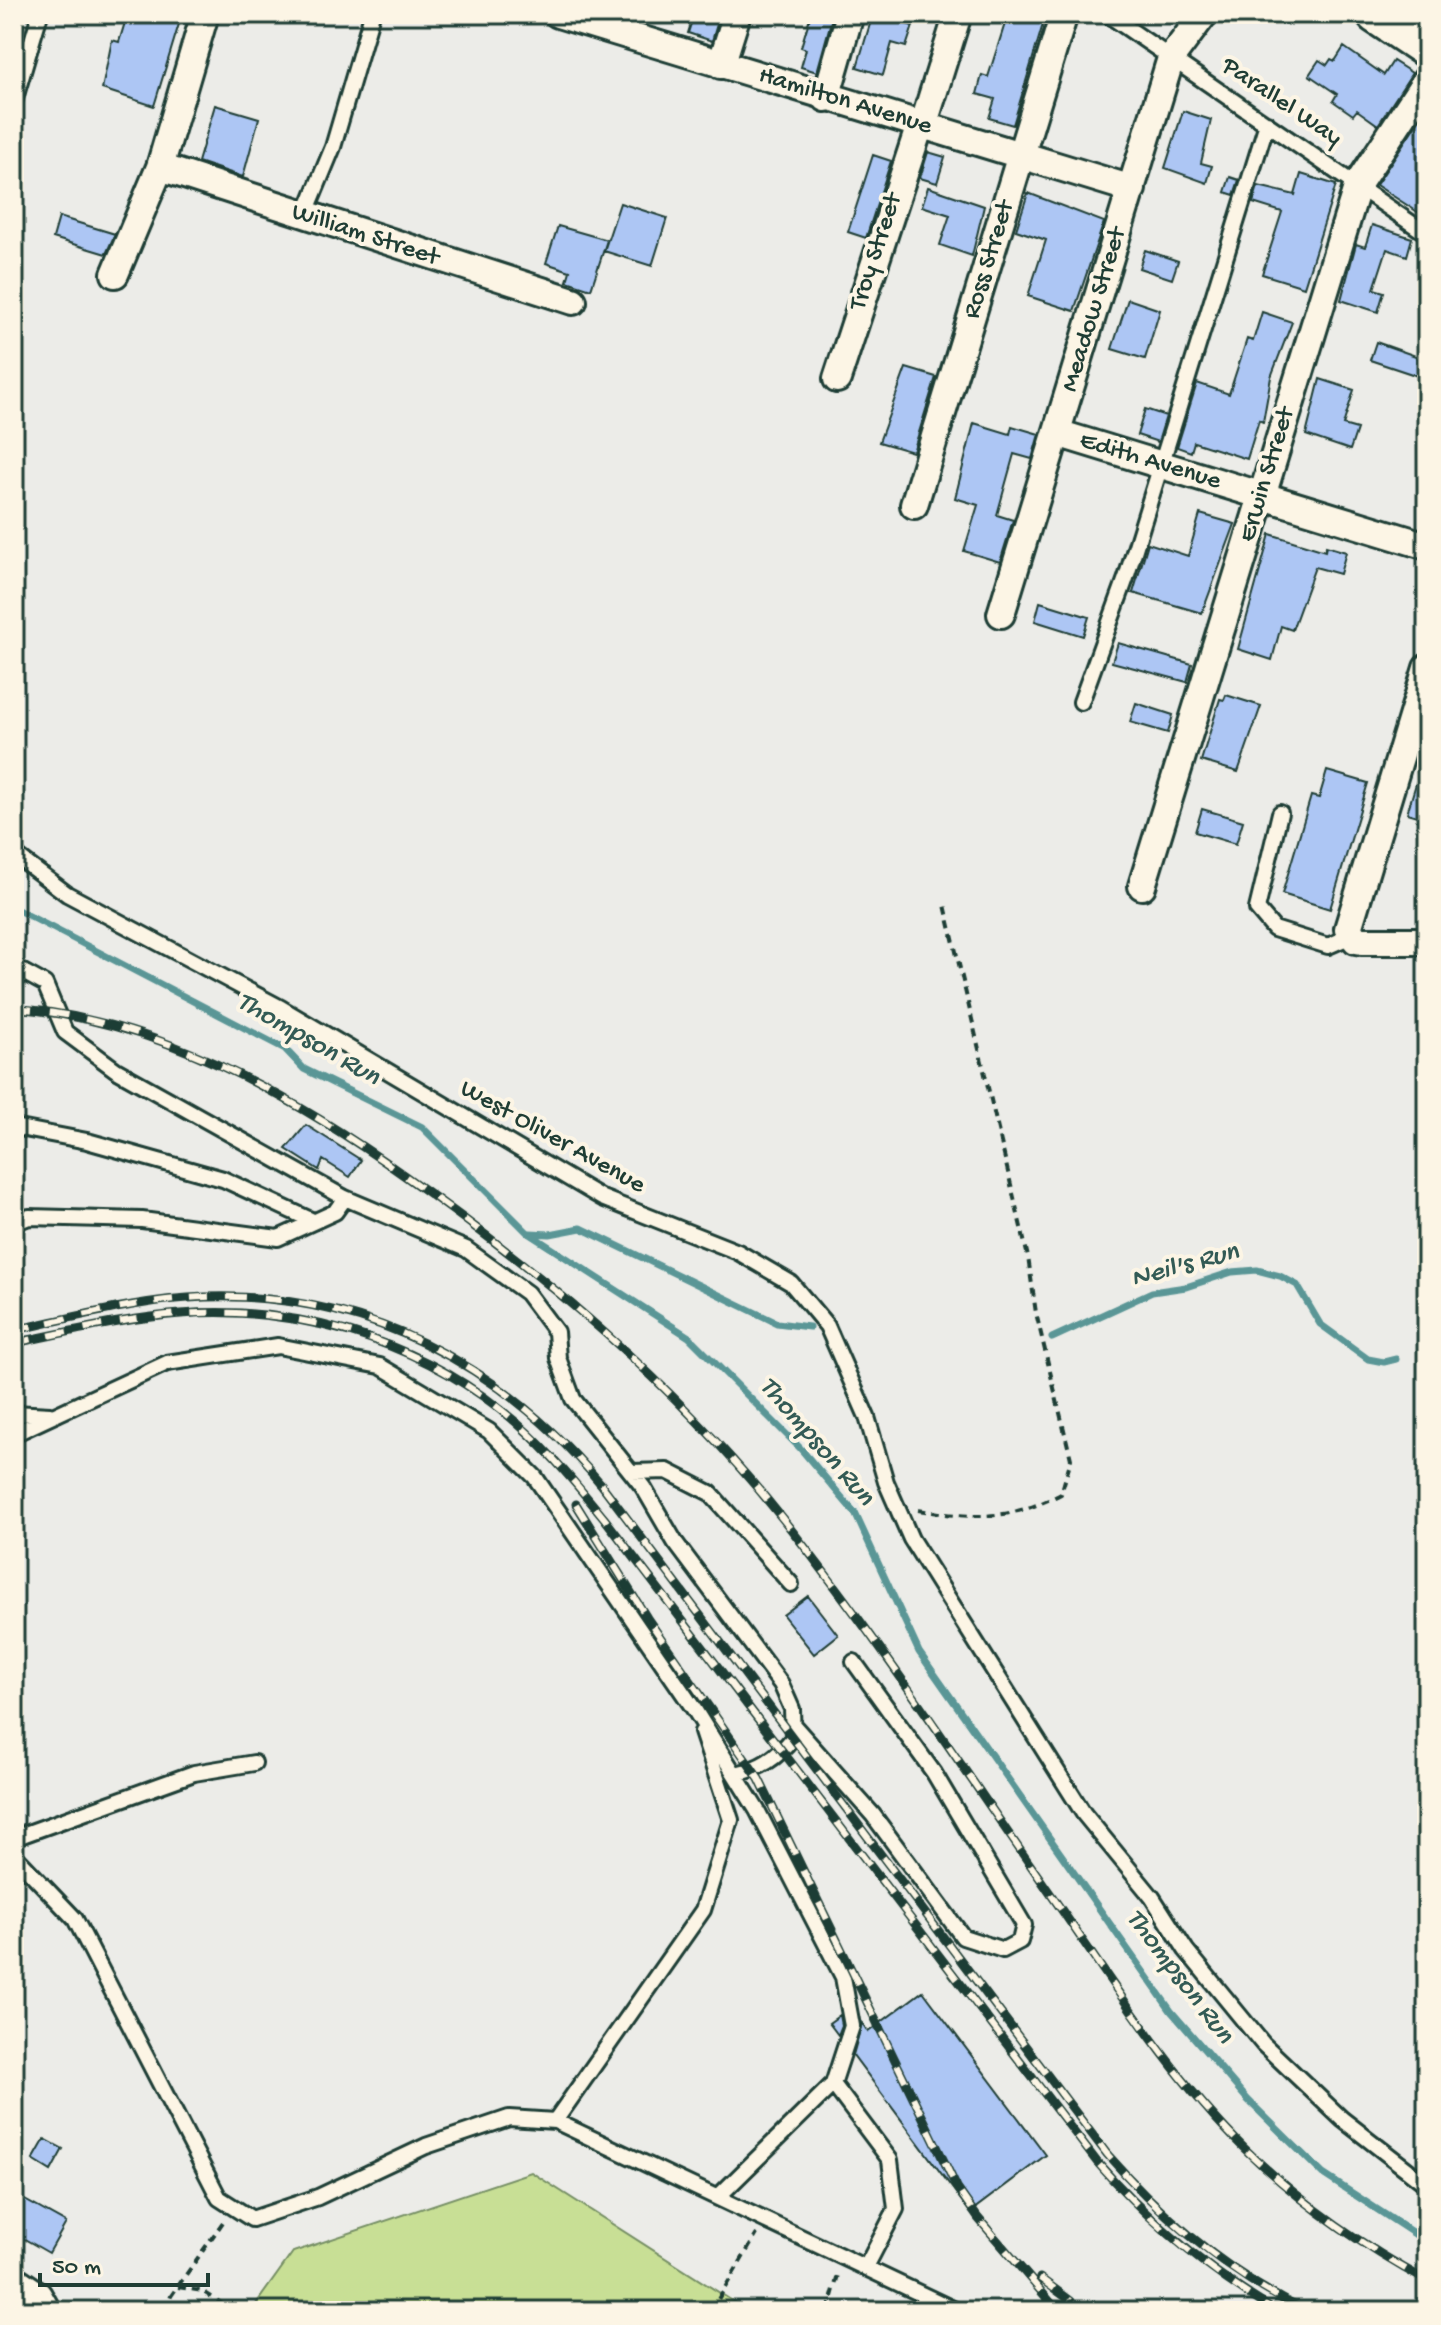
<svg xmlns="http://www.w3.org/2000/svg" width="1441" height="2325" font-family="'Gochi Hand',sans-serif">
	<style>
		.green { fill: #c8df95; stroke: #748e64; stroke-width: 2 }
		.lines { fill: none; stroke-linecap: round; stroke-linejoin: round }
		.stream { stroke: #5a9696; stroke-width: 7 }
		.building { fill: #adc6f4; stroke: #1f3d34; stroke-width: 2 }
		.lane-casing { stroke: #1f3d34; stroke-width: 20 }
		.street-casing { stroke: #1f3d34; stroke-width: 32 }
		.secondary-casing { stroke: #1f3d34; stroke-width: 44 }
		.path { stroke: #1f3d34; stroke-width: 4; stroke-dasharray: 8 6; stroke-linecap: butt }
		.lane { stroke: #fcf5e5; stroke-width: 14 }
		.street { stroke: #fcf5e5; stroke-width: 26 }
		.secondary { stroke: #fcf5e5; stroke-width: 38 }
		.rail-casing { stroke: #1f3d34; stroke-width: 9 }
		.rail { stroke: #fcf5e5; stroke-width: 6; stroke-dasharray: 18; stroke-linecap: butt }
		.labels { text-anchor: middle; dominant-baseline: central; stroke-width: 8; stroke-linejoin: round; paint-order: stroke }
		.street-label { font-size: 26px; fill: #1f3d34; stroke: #fcf5e5 }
		.water-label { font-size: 28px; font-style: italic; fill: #335b55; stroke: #fcf5e5 }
	</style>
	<rect width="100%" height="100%" fill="#ecece8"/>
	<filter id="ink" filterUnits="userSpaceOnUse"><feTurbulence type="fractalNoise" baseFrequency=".0125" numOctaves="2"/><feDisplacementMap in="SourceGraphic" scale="16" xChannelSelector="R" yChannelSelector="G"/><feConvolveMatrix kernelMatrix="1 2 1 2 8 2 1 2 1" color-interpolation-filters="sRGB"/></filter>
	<g filter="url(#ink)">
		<path class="green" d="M531,2172L748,2311H251L293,2252Z"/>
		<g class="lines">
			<path class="stream" d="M14,908L285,1049L304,1069L422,1127L528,1233L689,1337L800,1448L855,1513L919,1652L1171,2011L1248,2100L1323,2174L1427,2242
				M530,1233L550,1234L581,1228L777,1323L809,1327
				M1052,1338L1152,1292L1186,1287L1232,1272L1257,1270L1280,1276L1297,1285L1320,1324L1368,1359L1384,1362L1396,1359"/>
		</g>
		<path class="building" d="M134,14H182L154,106L102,89L112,40L119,42L126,19L132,20Z
			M694,14H720L712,41L688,33Z
			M811,14H833L817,72L801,67L806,49L801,47Z
			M873,14L913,26L906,47L892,43L883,75L857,67Z
			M1008,14H1046L1013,125L989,118L995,99L977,94L982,75L988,77Z
			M1344,47L1384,75L1393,61L1412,73L1378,125L1357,110L1353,115L1333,101L1337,94L1309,75L1319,60L1327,65L1331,59L1335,61Z
			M215,105L259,118L243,177L198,162Z
			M1427,108V218L1376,185Z
			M1183,111L1211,120L1201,163L1212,166L1207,183L1165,168Z
			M928,152L945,157L937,183L920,178Z
			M873,155L891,161L866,238L848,232Z
			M1301,174L1336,185L1304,287L1262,274L1282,212L1253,203L1258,186L1295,195Z
			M1230,177L1239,180L1234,195L1225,192Z
			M928,187L984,206L972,256L940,245L950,215L922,206Z
			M1028,193L1104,222L1074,311L1028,296L1046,240L1016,230Z
			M620,203L667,218L652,266L604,251Z
			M59,217L115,234L106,254L53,238Z
			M1372,225L1412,238L1407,256L1387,249L1374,289L1384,292L1378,312L1341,300L1356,244L1365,247Z
			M558,226L607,240L591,289L567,281L570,271L546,263Z
			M1145,250L1178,261L1172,279L1139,268Z
			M1128,299L1160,310L1145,359L1112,349Z
			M1262,312L1292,322L1271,377L1263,422L1259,420L1247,459L1194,442L1191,452L1177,447L1197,383L1229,394L1247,339L1253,341Z
			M1376,342L1427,360V379L1370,360Z
			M906,368L936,377L913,452L879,442Z
			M1320,379L1354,390L1343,425L1357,429L1350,450L1306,435Z
			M1145,409L1166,416L1158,442L1137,435Z
			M974,423L1010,434L1012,426L1039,434L1032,459L1014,454L997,515L1013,520L1000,562L964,551L978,505L955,498Z
			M1200,514L1235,524L1202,613L1133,593L1148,543L1188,556Z
			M1270,534L1325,551L1326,546L1346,552L1340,574L1315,567L1292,630L1281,626L1272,660L1238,649Z
			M1040,602L1089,617L1083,636L1035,621Z
			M1118,643L1192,664L1187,682L1112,662Z
			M1226,695L1261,706L1238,772L1201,761L1220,699L1224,700Z
			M1136,703L1173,715L1168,733L1130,722Z
			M1423,761L1427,762V819L1407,813Z
			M1327,771L1368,783L1330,909L1282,894L1311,796L1319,798Z
			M1202,809L1243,821L1236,844L1195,832Z
			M306,1125L361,1160L350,1177L323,1160L319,1170L286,1149Z
			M808,1596L838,1635L814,1654L783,1615Z
			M923,1991L1046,2155L970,2212L853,2055L862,2023L868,2032Z
			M840,2015L842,2025L838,2035L829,2023Z
			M45,2139L63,2149L51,2171L33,2160Z
			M14,2194L66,2223L49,2253L14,2233Z"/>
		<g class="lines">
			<defs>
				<path id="lane" d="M1107,14L1427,234
					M14,102L40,14
					M305,215L333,147L372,14
					M1081,702L1126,578L1267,123
					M1280,813L1257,909L1274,929L1328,946L1351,936
					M14,854L67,894L281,1008L602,1198L738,1252L791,1283L827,1326L867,1417L886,1482L911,1539L1084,1814L1152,1897L1186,1950L1263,2044L1342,2119L1427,2185
					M14,967L45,984L65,1032L116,1070L345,1198L466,1249L527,1293L556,1332L558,1358L573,1399L643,1487L675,1542L781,1684L792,1709L793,1738C777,1758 760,1769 735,1774
					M14,1127L87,1141L223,1179L313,1221
					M14,1223L29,1217L142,1220L278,1238L335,1212L345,1198
					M14,1413L50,1415
					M14,1434L167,1363L278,1346L380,1366L489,1431L535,1477L694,1709L757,1810L843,1977L852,2026L833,2084L719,2196
					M631,1472L667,1471L710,1493L791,1584
					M793,1725L873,1815L963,1937L1003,1950L1020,1941L1024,1925L934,1773L854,1662
					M14,1838L194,1773L254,1763
					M14,1855L75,1919L219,2198L252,2219L318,2197L426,2146L509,2118L555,2121L957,2311
					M833,2084L890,2160L896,2209L866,2267
					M555,2121L703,1910L731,1820L702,1732"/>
				<path id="street" d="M558,14L1132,189
					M721,65L737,14
					M826,98L850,14
					M923,126L958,14
					M160,167L573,301
					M115,274L160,167L205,14
					M837,379L920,125
					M1057,433L1427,546
					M914,505L1064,14
					M1001,614L1171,58L1204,14
					M1427,668L1348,929L1356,940L1362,941H1427
					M1142,886L1358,184L1427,79
					M14,2279L38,2295L47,2311"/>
				<path id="secondary" d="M1376,14L1427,48"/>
			</defs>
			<use href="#lane" class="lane-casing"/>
			<use href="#street" class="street-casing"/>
			<use href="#secondary" class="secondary-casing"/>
			<path class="path" d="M918,1510C977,1519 1007,1521 1061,1494L1071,1459L1036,1313L1028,1257L945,905
				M178,2287L202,2291L234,2311
				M166,2311L171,2296L223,2222
				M711,2311L757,2234
				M828,2311L838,2275"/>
			<use href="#lane" class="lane"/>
			<use href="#street" class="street"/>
			<use href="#secondary" class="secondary"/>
			<defs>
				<path id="rail" d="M14,1008C158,1020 290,1094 405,1176C544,1274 675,1384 782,1518C881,1642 969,1778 1061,1909C1118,1991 1173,2078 1245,2149C1299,2202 1361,2245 1427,2281
					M14,1330C77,1317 141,1299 205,1297C363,1291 502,1365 601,1484L1107,2154C1164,2219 1227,2273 1305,2311
					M14,1343C69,1332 125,1318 181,1314C293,1305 411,1339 500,1409C540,1440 572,1479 604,1518L1097,2162C1150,2223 1207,2270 1275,2311
					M576,1504L647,1618L759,1779L957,2188L978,2218L1058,2311
					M1040,2278L1071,2301"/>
			</defs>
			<use href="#rail" class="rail-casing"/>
			<use href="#rail" class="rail"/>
		</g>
	</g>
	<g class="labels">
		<g class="street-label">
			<text transform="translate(845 102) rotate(17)">Hamilton Avenue</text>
			<text transform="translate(1281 103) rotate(34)">Parallel Way</text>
			<text transform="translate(365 236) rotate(18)">William Street</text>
			<text transform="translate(877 252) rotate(-72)">Troy Street</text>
			<text transform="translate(990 260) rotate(-73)">Ross Street</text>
			<text transform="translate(1095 310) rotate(-73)">Meadow Street</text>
			<text transform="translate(1150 462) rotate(17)">Edith Avenue</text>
			<text transform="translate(1268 475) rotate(-73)">Erwin Street</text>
			<text transform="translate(552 1138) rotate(29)">West Oliver Avenue</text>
		</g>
		<g class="water-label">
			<text transform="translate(308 1040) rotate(30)">Thompson Run</text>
			<text transform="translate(1185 1266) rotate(-15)">Neil's Run</text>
			<text transform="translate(816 1442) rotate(49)">Thompson Run</text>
			<text transform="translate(1179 1977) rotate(53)">Thompson Run</text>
		</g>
	</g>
	<rect width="1441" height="2325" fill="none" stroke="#fcf5e5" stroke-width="48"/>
	<rect x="24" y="24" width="1393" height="2277" fill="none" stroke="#1f3d34" stroke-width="3" filter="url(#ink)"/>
	<path d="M40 2273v12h168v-12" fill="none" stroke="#1f3d34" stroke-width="4"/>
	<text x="52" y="2273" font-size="24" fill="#1f3d34" stroke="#fcf5e5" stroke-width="6" paint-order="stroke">50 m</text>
</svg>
